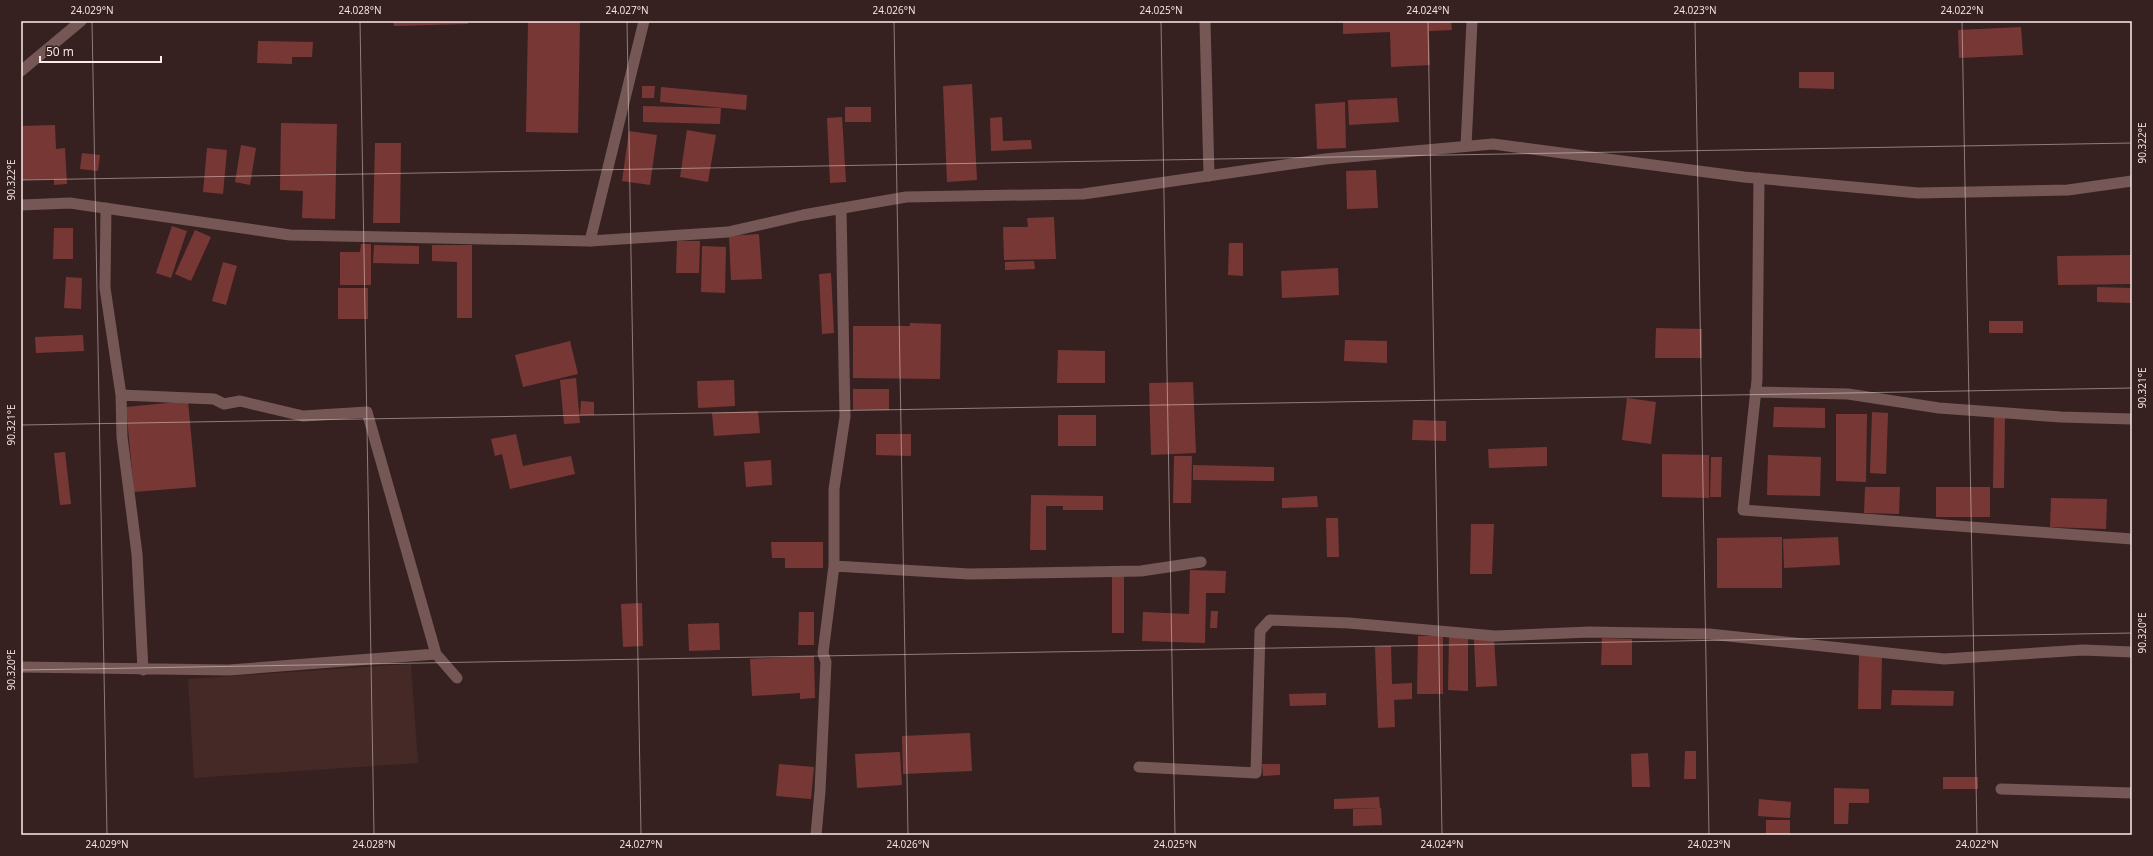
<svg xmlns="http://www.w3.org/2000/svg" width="2153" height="856" font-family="'Open Sans',sans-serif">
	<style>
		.built { fill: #452927 }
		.building { fill: #773835 }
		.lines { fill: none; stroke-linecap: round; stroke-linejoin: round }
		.minor { stroke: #755855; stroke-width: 11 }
		.tertiary { stroke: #755855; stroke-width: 11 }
		.ticks { fill: none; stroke: #faebea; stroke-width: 1; stroke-opacity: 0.45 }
		.neatline { fill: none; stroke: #faebea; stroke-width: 1.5 }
		.ticks-label { font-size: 10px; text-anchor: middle; fill: #faebea }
	</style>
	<rect width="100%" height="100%" fill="#362120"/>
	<path class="built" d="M411,664L418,763L194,778L188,679Z"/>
	<path class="building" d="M393,21H468V24L394,26Z
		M528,21H580L578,133L526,132Z
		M1343,21H1451L1452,30L1429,31L1430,65L1391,67L1390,32L1343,34Z
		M2021,27L2023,55L1959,58L1958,30Z
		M258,41L313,42L312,57H292V64L257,63Z
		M1799,72H1834V89L1799,88Z
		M972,84L977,180L947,182L943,86Z
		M642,86H655L654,98H642Z
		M661,87L747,95L746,110L660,102Z
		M1397,98L1399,122L1349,125L1348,100Z
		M1345,102L1346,148L1317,149L1315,104Z
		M643,106L721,108L720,124L643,122Z
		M845,107H871V122H845Z
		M842,117L846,182L830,183L827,118Z
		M1002,117L1003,141L1031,140L1032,149L991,151L990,118Z
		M281,123L337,124L335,219L302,218L303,191L280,190Z
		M55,125L56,149L65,148L67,184L54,185V179L21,180V126Z
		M687,130L716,135L708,182L680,177Z
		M629,131L657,135L650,185L622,181Z
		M375,143H401L400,223H373Z
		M241,145L256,148L250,185L235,182Z
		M207,148L227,150L223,194L203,192Z
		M82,153L100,155L98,171L80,169Z
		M1376,170L1378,208L1347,209L1346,171Z
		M1054,217L1056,259L1004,260L1003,227H1028L1027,218Z
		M172,226L187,231L171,278L156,273Z
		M54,228H73V259H53Z
		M195,230L211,237L191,281L175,274Z
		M759,234L762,279L731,280L729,236Z
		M677,241H700L699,273H676Z
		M1229,243H1243V276L1228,275Z
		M361,244H371V285H340V252H360Z
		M374,245L419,246V264L373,263Z
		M432,245H472V318H457V262L432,261Z
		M702,246L726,247L725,293L701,292Z
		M2132,255V284L2058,285L2057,256Z
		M1034,261L1035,269L1005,270V262Z
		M223,262L237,266L226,305L212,301Z
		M1338,268L1339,295L1282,298L1281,271Z
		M831,273L834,333L822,334L819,274Z
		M66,277L82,278L81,309L64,308Z
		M2097,287L2132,288V303L2097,302Z
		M338,288H368V319H338Z
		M1989,321H2023V333H1989Z
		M910,323L941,324L940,379L853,378V326H910Z
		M1656,328L1702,329V358H1655Z
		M83,335L84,351L36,353L35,337Z
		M1345,340L1387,341V363L1344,361Z
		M570,341L578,374L523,387L515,355Z
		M1058,350L1105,351V383H1057Z
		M576,378L580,423L564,424L560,380Z
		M734,380L735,406L698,408L697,381Z
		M1193,382L1196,453L1151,455L1149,383Z
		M853,389H889V410H853Z
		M1627,398L1656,402L1651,444L1622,440Z
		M188,401L196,487L134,492L126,407Z
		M581,401L594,402V415H580Z
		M1774,407L1825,408V428L1773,427Z
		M758,411L760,433L714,436L712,413Z
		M1872,412L1888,413L1886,474L1870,473Z
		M1836,414H1867L1866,482L1836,481Z
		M1058,415H1096V446H1058Z
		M1994,416H2005L2004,488H1993Z
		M1413,420L1446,421V441L1412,440Z
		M516,434L523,466L571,456L575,474L510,489L502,454L495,456L491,439Z
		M876,434H911V456L876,455Z
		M1547,447V466L1489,468L1488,449Z
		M65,452L71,504L60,505L54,453Z
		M1662,454L1709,455V498L1662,497Z
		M1768,455L1821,457L1820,496L1767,495Z
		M1174,456H1192L1191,503H1173Z
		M1711,457H1722L1721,497H1710Z
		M771,460L772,485L746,487L744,462Z
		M1193,465L1274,467V481L1193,480Z
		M1865,487H1900L1899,514L1864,513Z
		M1936,487H1990V517H1936Z
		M1031,495L1103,496V510H1063V506H1046V550H1030Z
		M1317,496L1318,507L1282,508V498Z
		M2051,498L2107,499L2106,529L2050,527Z
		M1326,518H1338L1339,557H1327Z
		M1471,524H1494L1492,574H1470Z
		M1782,537V588H1717V538Z
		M1838,537L1840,565L1784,568L1783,539Z
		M771,542H823V568H785V558H772Z
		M1190,570L1226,571L1225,593H1206L1205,643L1142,641L1143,612L1189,614Z
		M1112,574L1124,575V633H1112Z
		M642,603L643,646L623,647L621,604Z
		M1211,611H1218L1217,628H1210Z
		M799,612H814V645H798Z
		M719,623L720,650L689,651L688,624Z
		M1418,636H1443V694H1417Z
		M1449,637H1468V691L1448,690Z
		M1494,638L1497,686L1476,687L1474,639Z
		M1602,638L1632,639V665H1601Z
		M1391,646L1392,684L1412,683V699L1394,700L1395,727L1378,728L1375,647Z
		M1859,654H1882L1881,709H1858Z
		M814,656L815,698L800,699V693L752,696L750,659Z
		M1892,690L1954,691L1953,706L1891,705Z
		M1326,693V705L1290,706L1289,694Z
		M970,733L972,771L903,774L902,736Z
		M1685,751H1696V779H1684Z
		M900,752L902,785L857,788L855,754Z
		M1648,753L1650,787H1632L1631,754Z
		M779,764L814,767L811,799L776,796Z
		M1262,764H1280V775L1263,776Z
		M1943,777H1978V789H1943Z
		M1834,788L1869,789V803H1849L1848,824H1834Z
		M1379,797L1380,808L1334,809V799Z
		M1759,799L1791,802L1790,818L1758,816Z
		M1381,808L1382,825L1353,826V809Z
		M1766,820H1790V835H1766Z"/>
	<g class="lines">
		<path class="minor" d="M1205,21L1209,176
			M21,71L81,21
			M1466,146L1472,21
			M1759,178L1757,380L1743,510L2132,539
			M106,208L105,288L121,395L214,399L224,404L240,401L303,416L367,412L436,654L457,678
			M590,241L644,21
			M1755,392L1848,394L1939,408L2061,417L2132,419
			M121,395L122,437L137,554L143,670
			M834,566L969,574L1141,571L1201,562
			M21,667L229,670L436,654
			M1139,767L1256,773L1260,631L1270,620L1349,623L1495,636L1589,632L1709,634L1944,659L2083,650L2132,652
			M2001,789L2132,793
			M816,835L820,791L826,662L823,653L834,566V489L845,417L841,208"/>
		<path class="tertiary" d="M21,205L70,203L290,235L590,241L728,232L803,215L906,197L1083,194L1325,159L1493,144L1744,177L1918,193L2068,190L2132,181"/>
	</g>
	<path class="ticks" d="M92,21L107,835M360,21L374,835M627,21L641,835M894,21L908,835M1161,21L1175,835M1428,21L1442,835M1695,21L1709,835M1962,21L1977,835M21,180L2132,143M21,425L2132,388M21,670L2132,633"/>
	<rect width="2153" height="856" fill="none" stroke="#362120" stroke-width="44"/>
	<path d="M40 56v6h121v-6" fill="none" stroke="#faebea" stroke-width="2"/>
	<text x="46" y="56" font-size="12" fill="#faebea" stroke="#362120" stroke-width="3" paint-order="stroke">50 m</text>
	<rect x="22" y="22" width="2109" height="812" class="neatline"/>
	<g class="ticks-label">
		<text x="92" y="14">24.029°N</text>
		<text x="360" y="14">24.028°N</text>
		<text x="627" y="14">24.027°N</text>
		<text x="894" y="14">24.026°N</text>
		<text x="1161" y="14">24.025°N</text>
		<text x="1428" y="14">24.024°N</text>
		<text x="1695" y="14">24.023°N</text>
		<text x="1962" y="14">24.022°N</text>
		<text transform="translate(2142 143) rotate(-90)" y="4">90.322°E</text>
		<text transform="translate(11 180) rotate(-90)" y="4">90.322°E</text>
		<text transform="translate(2142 388) rotate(-90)" y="4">90.321°E</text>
		<text transform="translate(11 425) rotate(-90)" y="4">90.321°E</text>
		<text transform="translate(2142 633) rotate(-90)" y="4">90.320°E</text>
		<text transform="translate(11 670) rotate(-90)" y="4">90.320°E</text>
		<text x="107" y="848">24.029°N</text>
		<text x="374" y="848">24.028°N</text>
		<text x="641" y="848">24.027°N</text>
		<text x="908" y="848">24.026°N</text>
		<text x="1175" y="848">24.025°N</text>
		<text x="1442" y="848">24.024°N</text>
		<text x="1709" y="848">24.023°N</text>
		<text x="1977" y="848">24.022°N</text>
	</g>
</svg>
